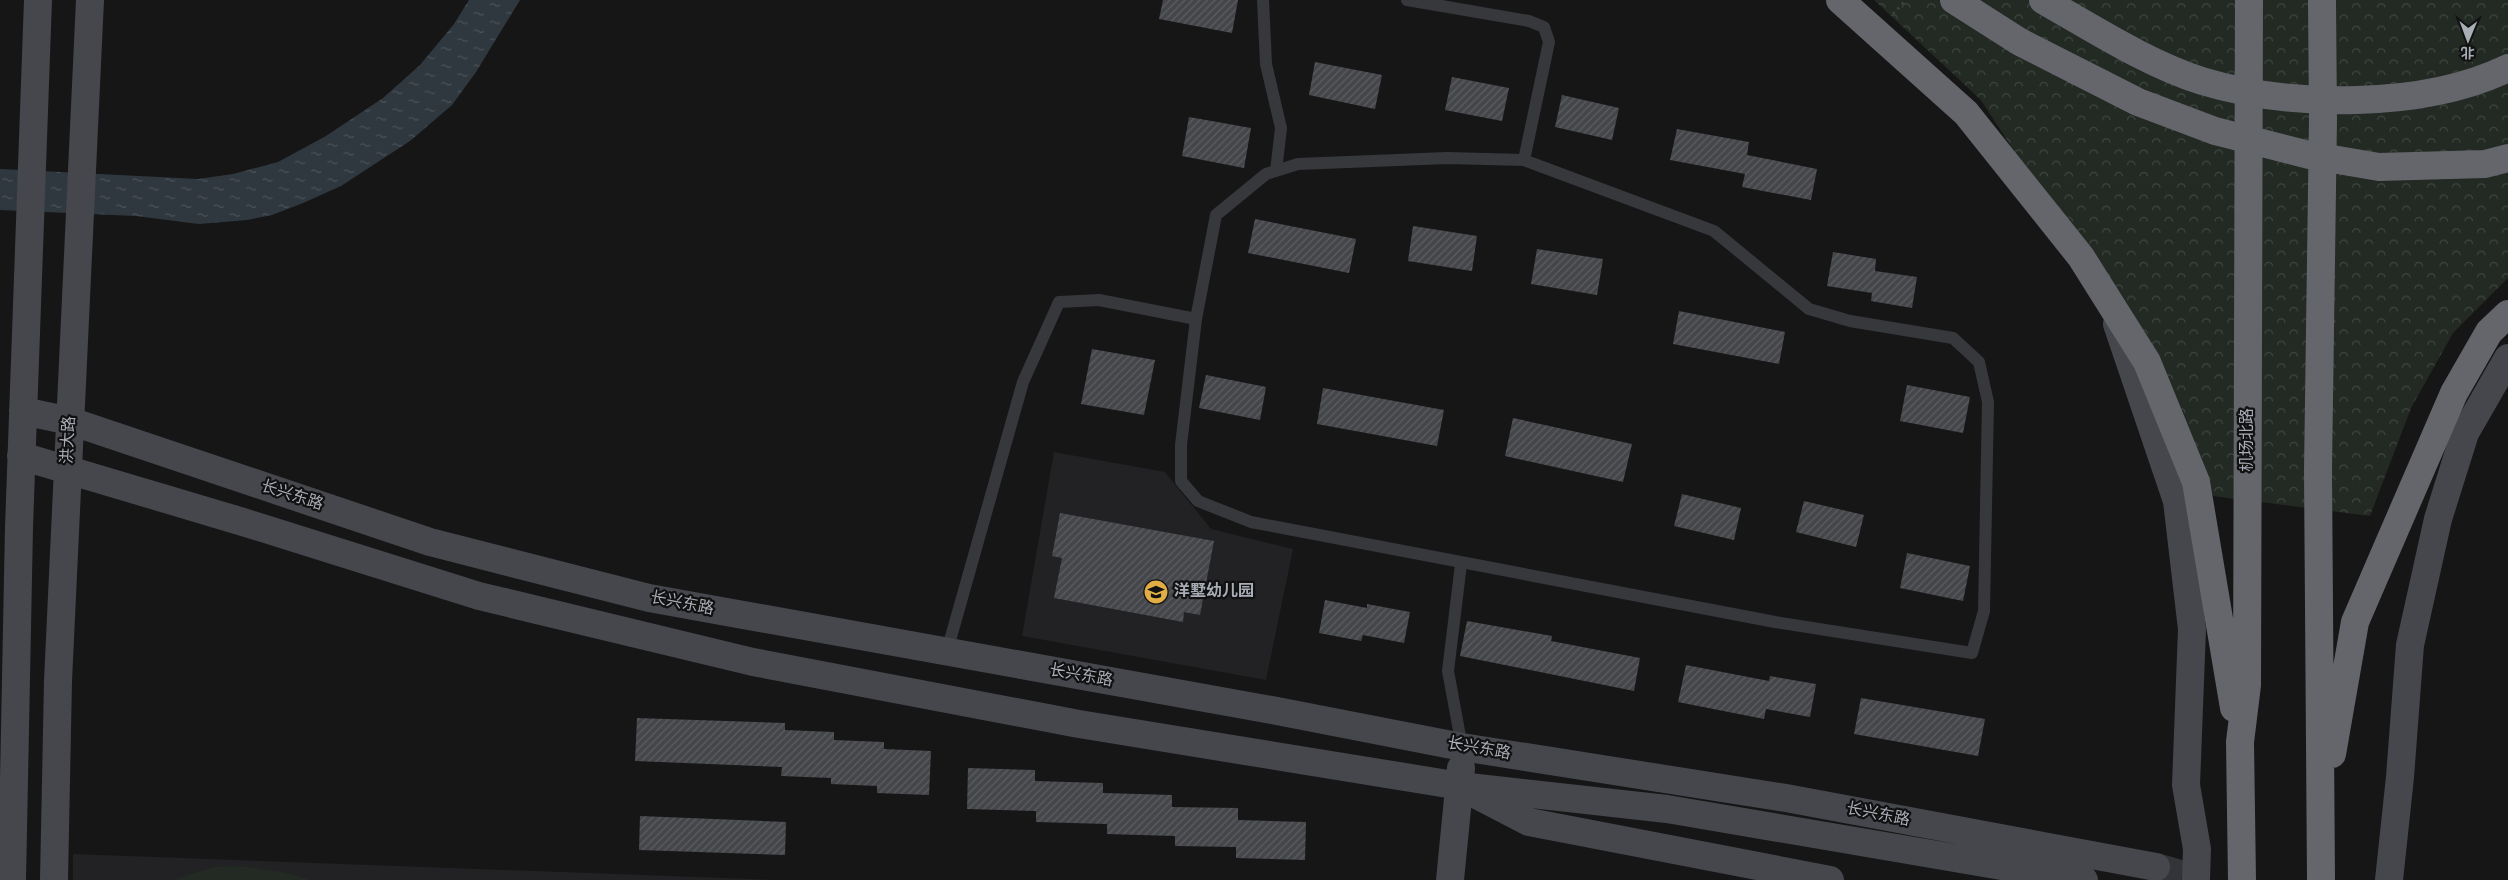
<svg xmlns="http://www.w3.org/2000/svg" width="2508" height="880" font-family="Overpass,'Noto Sans SC',sans-serif">
	<style>
		.built { fill: #222224 }
		.grass { fill: #222a23 }
		.park { fill: url(#park-crowns) }
		.water { fill: url(#water-ripples) }
		.building { fill: url(#building-hatch) }
		.lines { fill: none; stroke-linecap: round; stroke-linejoin: round }
		.secondary-tunnel { stroke: #333437; stroke-width: 28; stroke-dasharray: 28 14; stroke-linecap: butt }
		.path { stroke: #3d3f43; stroke-width: 3; stroke-dasharray: 2.5 4; stroke-linecap: butt }
		.lane { stroke: #37383c; stroke-width: 12 }
		.secondary { stroke: #45474c; stroke-width: 28 }
		.highway { stroke: #64666c; stroke-width: 28 }
		.highway-bridge { stroke: #64666c; stroke-width: 28 }
		.labels { text-anchor: middle; dominant-baseline: central; stroke-width: 4.5; stroke-linejoin: round; paint-order: stroke }
		.street-label { font-size: 16px; fill: #a9adb6; stroke: #111112 }
		.poi-label { font-size: 16px; font-weight: bold; fill: #a9adb6; stroke: #111112; text-anchor: start }
	</style>
	<defs>
		<pattern id="park-crowns" width="20" height="18" patternUnits="userSpaceOnUse" patternTransform="scale(1.25)"><rect width="20" height="18" fill="#222a23"/><path d="M2 6a3 3 0 1 1 6 0M12 15a3 3 0 1 1 6 0" fill="none" stroke="#3f4641"/></pattern>
		<pattern id="water-ripples" width="26" height="14" patternUnits="userSpaceOnUse" patternTransform="scale(1.25)"><rect width="26" height="14" fill="#30383f"/><path d="M2 4q2-2 4 0t4 0M15 11q2-2 4 0t4 0" fill="none" stroke="#4b5258"/></pattern>
		<pattern id="building-hatch" width="6" height="6" patternUnits="userSpaceOnUse" patternTransform="scale(1.25)"><rect width="6" height="6" fill="#45464a"/><path d="M-1 1l2-2M0 6l6-6M5 7l2-2" fill="none" stroke="#5d5e62"/></pattern>
	</defs>
	<rect width="100%" height="100%" fill="#161617"/>
	<path class="built" d="M1054,452L1165,472L1211,529L1293,549L1266,680L1022,636Z
		M73,854L777,880H73Z"/>
	<path class="grass" d="M240,866L287,873L310,880H173L213,867Z"/>
	<path class="park" d="M1874,0H2508V278L2453,333L2411,408L2370,516L2213,496L2171,393L1981,100Z"/>
	<path class="water" d="M469,0H520L476,72L452,105L410,141L341,186L303,203L272,215L247,220L199,224L136,216L0,210V169L198,179L233,174L278,162L326,136L383,98L420,65L454,24Z"/>
	<path class="building" d="M1163,0H1238L1232,33L1159,19Z
		M1315,62L1382,75L1375,109L1309,95Z
		M1452,77L1509,88L1502,121L1445,110Z
		M1562,95L1619,108L1612,140L1555,127Z
		M1189,117L1251,128L1244,168L1182,156Z
		M1677,129L1749,142L1747,155L1817,169L1811,200L1742,187L1745,174L1670,160Z
		M1255,219L1356,239L1349,273L1248,253Z
		M1413,226L1477,236L1472,271L1408,261Z
		M1537,249L1603,259L1597,295L1531,284Z
		M1833,252L1876,259L1875,271L1917,277L1912,308L1871,301L1872,293L1827,286Z
		M1679,311L1785,332L1779,364L1673,344Z
		M1092,349L1155,360L1144,415L1081,404Z
		M1206,375L1266,387L1260,420L1199,408Z
		M1907,385L1970,397L1963,433L1900,421Z
		M1323,388L1444,410L1437,446L1317,424Z
		M1513,418L1632,444L1623,482L1505,456Z
		M1682,494L1741,508L1734,540L1674,526Z
		M1804,501L1864,515L1856,547L1796,532Z
		M1060,513L1214,541L1200,615L1184,612L1183,622L1054,598L1062,558L1052,556Z
		M1907,553L1970,566L1963,601L1900,588Z
		M1325,600L1367,608V604L1410,612L1404,643L1363,635L1361,641L1319,633Z
		M1467,621L1552,636L1551,641L1640,658L1634,691L1460,656Z
		M1686,665L1769,681L1770,676L1816,684L1810,717L1766,709L1764,719L1678,702Z
		M1861,698L1985,719L1978,756L1854,734Z
		M637,718L785,723V730L834,732V740L884,742V749L931,751L929,795L877,793V786L831,784V778L781,776L782,767L635,761Z
		M968,768L1035,770V781L1103,783V793L1172,795V807L1238,808V820L1306,822L1305,860L1236,858V847L1175,846V836L1107,834V824L1036,822V811L967,809Z
		M640,816L786,822L785,855L639,850Z"/>
	<g class="lines">
		<path class="secondary-tunnel" d="M2156,867L2202,880"/>
		<path class="path" d="M1893,14L1906,0"/>
		<path class="lane" d="M1263,0L1266,64L1281,128L1276,171
			M1407,0L1529,21L1544,27L1549,42L1524,160
			M1447,158L1524,160L1714,231L1809,309L1850,321L1953,338L1979,362L1988,402L1984,611L1972,653L1775,622L1251,522L1198,501L1181,481V445L1196,319L1216,215L1266,174L1298,164Z
			M1461,564L1448,671L1462,747
			M947,651L1023,382L1059,302L1099,300L1196,319"/>
		<path class="secondary" d="M2117,324L2177,501L2192,629L2186,785L2197,849L2196,880
			M23,411L70,421L430,542L649,598L1277,711L1462,747L1786,798L2156,867
			M21,456L243,522L479,596L753,662L1079,724L1460,786L1667,809L2084,880
			M1475,794L1529,822L1830,880
			M12,880L19,527L38,0
			M54,880L58,681L90,0
			M1450,880L1461,768
			M2389,880L2400,777L2410,645L2438,519L2465,433L2508,358"/>
		<path class="highway" d="M1840,0L1966,113L2081,257L2147,362L2196,482L2234,708
			M2332,754L2355,622L2454,393L2489,332L2508,314
			M2242,880L2240,742L2247,685L2249,0
			M2321,880L2318,471L2323,119L2322,0"/>
		<path class="highway-bridge" d="M1954,0L2020,42L2138,102L2215,131L2309,155L2379,167L2485,164L2508,158
			M2043,0C2092,28 2148,64 2202,81C2291,108 2423,109 2508,68"/>
	</g>
	<defs>
		<symbol id="school-disc" viewBox="-11 -11 22 22"><circle r="9.5" fill="#e0ae45" stroke="#111112"/><path d="M0-5L7-2L0 1L-7-2ZM-4 1L0 2.5L4 1V4Q0 6-4 4Z" fill="#111"/></symbol>
	</defs>
	<g fill-rule="evenodd">
		<use href="#school-disc" x="1142" y="578" width="28" height="28"/>
	</g>
	<g class="labels">
		<g class="street-label">
			<text transform="translate(69 440) rotate(-87)">洪大路</text>
			<text transform="translate(2248 440) rotate(-90)">机场北路</text>
			<text transform="translate(292 496) rotate(18)">长兴东路</text>
			<text transform="translate(682 604) rotate(11)">长兴东路</text>
			<text transform="translate(1081 676) rotate(10)">长兴东路</text>
			<text transform="translate(1479 749) rotate(10)">长兴东路</text>
			<text transform="translate(1878 815) rotate(11)">长兴东路</text>
		</g>
		<g class="poi-label">
			<text x="1174" y="592">洋墅幼儿园</text>
		</g>
	</g>
	<g transform="translate(2468 40) rotate(181)" stroke="#111112" stroke-width="4" paint-order="stroke">
	<path d="M0-4L9 19L0 12L-9 19Z" fill="#a9adb6"/>
	<text y="-8" font-size="14" font-weight="bold" text-anchor="middle" fill="#a9adb6">北</text>
	</g>
</svg>
